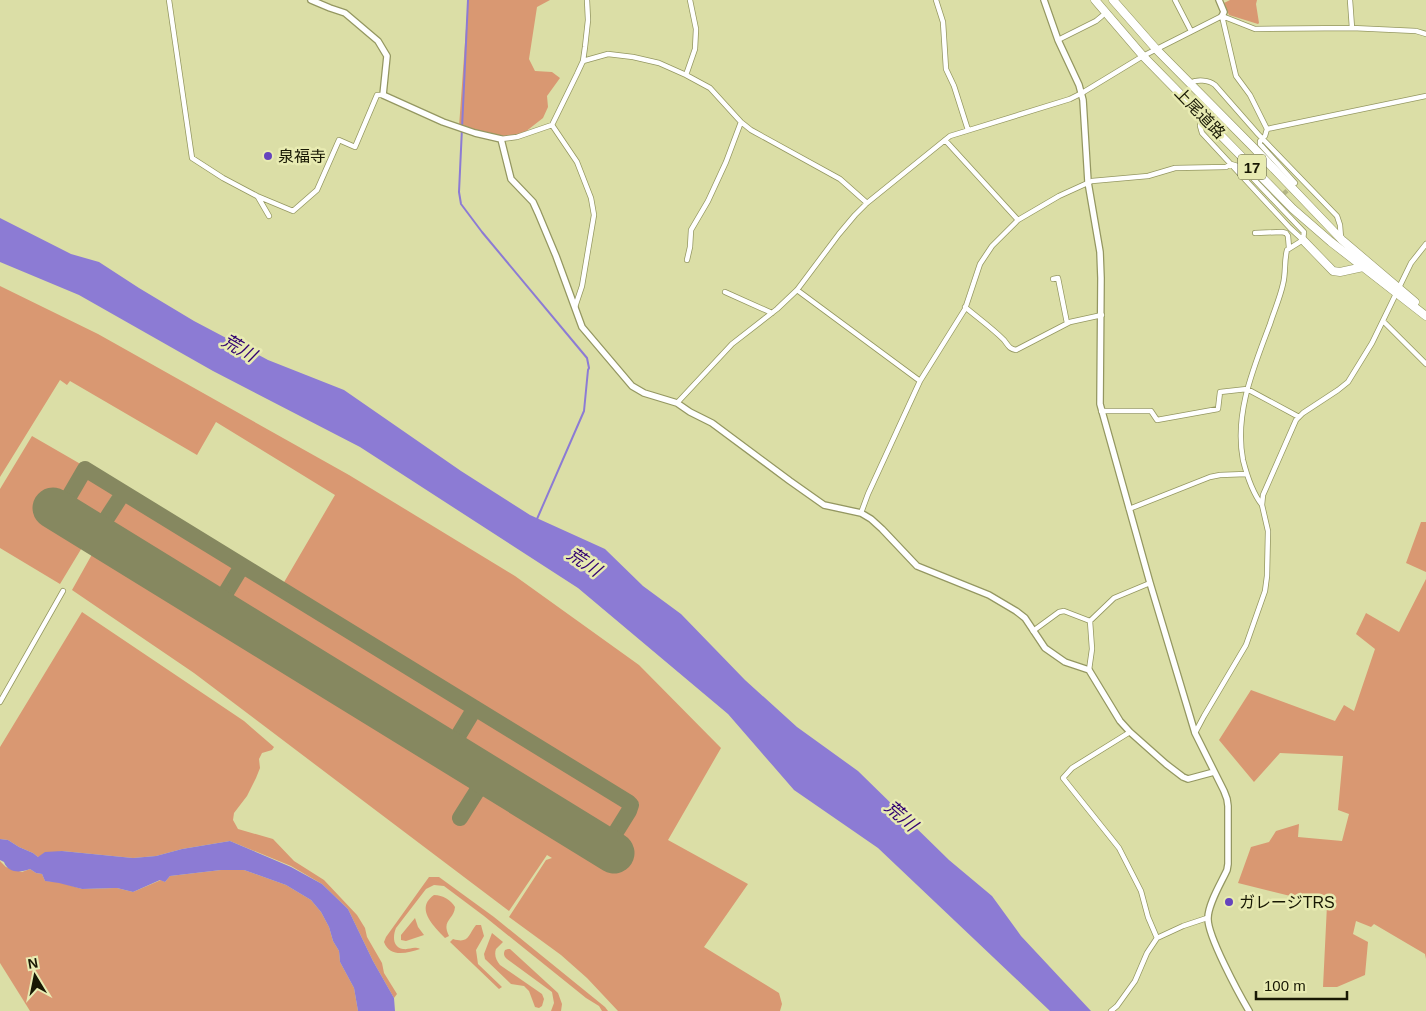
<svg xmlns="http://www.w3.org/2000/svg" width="1426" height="1011" font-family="Helvetica,'Noto Sans JP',sans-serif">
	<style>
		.green { fill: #d99872 }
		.water { fill: #8c7bd4 }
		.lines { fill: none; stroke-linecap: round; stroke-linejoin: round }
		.stream { stroke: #8c7bd4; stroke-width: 2 }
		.taxiway { stroke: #868860; stroke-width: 16 }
		.runway { stroke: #868860; stroke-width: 41 }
		.minor-tunnel { stroke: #b4b686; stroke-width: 4.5; stroke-dasharray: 4.5 2; stroke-linecap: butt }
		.minor-casing { stroke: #949761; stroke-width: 6 }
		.tertiary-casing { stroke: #949761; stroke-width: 8 }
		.trunk-casing { stroke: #949761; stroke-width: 9 }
		.minor { stroke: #fff; stroke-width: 4.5 }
		.tertiary { stroke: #fff; stroke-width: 5.5 }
		.trunk { stroke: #fff; stroke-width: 8 }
		.poi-dot { fill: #6544bd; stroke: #e8ebb2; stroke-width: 2 }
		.labels { text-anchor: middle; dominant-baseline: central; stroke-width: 5; stroke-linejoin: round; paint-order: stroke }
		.shield { fill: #e8ebb2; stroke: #565738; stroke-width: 1 }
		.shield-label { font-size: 15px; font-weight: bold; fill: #181804 }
		.street-label { font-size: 16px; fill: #181804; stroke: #e8ebb2 }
		.poi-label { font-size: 16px; fill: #181804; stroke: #e8ebb2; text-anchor: start }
		.water-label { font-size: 18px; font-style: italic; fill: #300071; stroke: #e8ebb2 }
	</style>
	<rect width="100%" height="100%" fill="#dbdea6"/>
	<path class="green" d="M468,0H550L537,7L529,59L535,71L552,72L560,78L547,96L548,107L543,118L520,136L501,139L459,127Z
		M1230,0H1257L1256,4L1259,23L1258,24L1229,15L1224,3Z
		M0,286L98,334L349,475L515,576L639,665L721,748L668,840L748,884L704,947L779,993L782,1004L780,1011H618L587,978L561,955L509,917L546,860L552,858L547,855L509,911L194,673L72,590L95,549L611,863L623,846L616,842L639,803L283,584L335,495L216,422L197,455L70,381L67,385L60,380L0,477Z
		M32,436L84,466L62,500L56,497L44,519L86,541L60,584L0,548V489Z
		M86,476L114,492L97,521L70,505Z
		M125,500L234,569L216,595L108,527Z
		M1421,522H1426V572L1406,563Z
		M244,575L467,709L449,739L226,603Z
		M1426,579V959L1425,954L1374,924L1371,927L1356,921L1353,934L1368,942L1365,975L1337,987H1323L1327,905L1238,883L1251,847L1269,842L1276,831L1299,824L1298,837L1342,841L1349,814L1338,810L1343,756L1280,753L1254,782L1219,740L1251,690L1335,721L1344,705L1354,711L1375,649L1356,634L1366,613L1399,632Z
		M82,612L244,721L274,747L272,750L262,753L259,759L260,768L256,778L247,796L234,813L233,820L238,829L273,839L294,861L324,880L357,915L365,928L367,937L382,963L384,973L397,994L394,998L373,961L348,909L322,884L291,866L230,841L182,849L156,856L133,858L62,851L38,857L33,853L19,847L8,840L0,839V747Z
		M476,715L625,807L607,836L459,744Z
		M0,861L6,867L22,872L30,869L36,873L42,874L45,881L59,882L82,889L117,888L133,892L161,880L165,882L170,876L221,870H244L286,885L311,900L321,912L329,927L333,941L339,951L340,962L354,988L358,1011H30L0,963Z
		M429,877H439L494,917L605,1007L608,1011H602L599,1006L586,998L484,916L444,886L434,885L426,889L396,928C393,935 392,947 403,949C410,950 413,946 420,949C407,953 390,958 384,942L386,937Z
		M434,895C443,895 451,900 455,907C454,920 441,920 449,936L445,938C435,927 414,909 434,895Z
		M415,918L418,927L424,935L406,941L401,940V935Z
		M476,925H481L484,936L476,950L478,964L502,987L499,989L450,942L453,939C469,944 468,935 476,925Z
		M492,933L503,942L496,949C494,955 496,960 500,965L542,994L544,999L542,1006L539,1008L535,1007L529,991L524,986L511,984L485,959L484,954Z
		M508,949H510L558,993L562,1004L561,1011H551L554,1003L552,992L507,959C504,956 503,954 505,950Z"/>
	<path class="water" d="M0,218L71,254L99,262L139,288L194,321L268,360L344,390L461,471L530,515L605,549L643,586L681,614L745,680L797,727L858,771L949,860L992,896L1021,936L1091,1011H1050L878,848L794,790L728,714L578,588L360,447L213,371L79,295L0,262Z
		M0,839L8,840L19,847L33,853L38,857L45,852L62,851L133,858L156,856L182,849L230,841L291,867L322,884L348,909L373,961L394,998L395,1011H358L354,988L340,962L339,951L333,941L329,927L321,912L311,900L286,885L244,870H221L170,876L165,882L160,880L133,892L117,888L82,889L59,883L45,881L42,874L36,873L30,869C20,873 8,873 4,862L0,860Z"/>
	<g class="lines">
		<path class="stream" d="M468,0L459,192L461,204L482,232L587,358L589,368L588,370L584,411L537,519"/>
		<path class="taxiway" d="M60,512L85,469L628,802L631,805L629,811L606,848
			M96,535L123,493
			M216,609L242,566
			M449,751L475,708
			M460,818L487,775"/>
		<path class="runway" d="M53,508L614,853"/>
		<path class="minor-tunnel" d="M1279,198L1292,186"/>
		<defs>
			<path id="minor" d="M169,0L192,158L223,178L257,196L293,211L317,190L339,140L355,147L377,95H383
				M936,0L943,22L946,69L954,86L968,130
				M1175,0L1191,31
				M1350,0L1352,28
				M1222,16L1236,76L1250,95L1267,129L1265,136L1260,141V144L1295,183L1293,184
				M1058,40L1096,21L1102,16
				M583,61L608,54L633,57L659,63L686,75L710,88L741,122L751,130L840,179L867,203
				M686,75L695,49L696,29L690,0
				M1190,83C1197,79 1209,80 1215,85L1258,134L1337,216L1340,225L1341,238
				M1202,116L1200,126L1202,133L1290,228L1303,240L1287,250C1284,261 1286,273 1283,284C1280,298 1274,311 1270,324C1254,367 1234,413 1243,460C1247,476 1252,492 1262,505
				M552,125L577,162L591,198L594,215L582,286L575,307
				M1267,129L1426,96
				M501,139L517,137L552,125L577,74L583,61L585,47L588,20L587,0
				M945,140L1018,220
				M258,197L269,216
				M1255,233L1282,232L1286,233L1288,236L1289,248
				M687,260L690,247L691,230L708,201L726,162L741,122
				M1053,279L1058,278L1067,323
				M797,290L920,381
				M725,292L772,313
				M965,307C978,318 992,328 1004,340C1008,345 1009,349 1016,350L1070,322L1102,315
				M1383,321L1426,364
				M677,403L732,344L777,309L797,290L839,234L855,215L867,203L950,136L1070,99L1082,93L1143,56L1222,16L1255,29L1352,28L1416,31L1426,34
				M1101,411H1151L1157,420L1218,409L1220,392L1247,389L1299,417
				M1129,509L1210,477L1220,475L1246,474
				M861,513L868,494L920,381L965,309L980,264L992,246L1018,220L1059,196L1092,181L1148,176L1175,168L1226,167L1231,164L1241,167L1245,170L1304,232L1303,240
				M1090,621L1114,598L1150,583
				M1033,631L1059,612L1064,611L1090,621
				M1089,670L1092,649L1090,621
				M0,702L63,591
				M1130,732L1072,768L1063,778L1119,848L1141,891L1148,917L1157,938
				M1195,733L1204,716L1246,645L1265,591L1267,576L1268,531L1262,505L1263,495L1296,420L1303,413L1338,390L1348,382L1372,343L1411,263L1426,244
				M1111,1011L1117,1006L1135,981L1147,953L1157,938L1183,926L1207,918"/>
			<path id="tertiary" d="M311,0L330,8L345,13L378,41L387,56L383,95L443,122L475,133L501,139L511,179L533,202L538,213L556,256L582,327L632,386L644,393L677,403L690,412L712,423L790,481L824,505L861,513L871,519L882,529L917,566L989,595L1016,611L1025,618L1045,648L1065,662L1089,670L1120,721L1130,732L1166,764L1183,777L1188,779L1214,772
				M1044,0L1058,40L1079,85L1083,100L1088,182L1100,252L1101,278L1100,404L1150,583L1195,733L1224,791L1227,799L1228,806V864L1227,870C1221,883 1208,904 1208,918C1207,935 1239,994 1249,1011
				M1219,0L1224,12L1222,16"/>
			<path id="trunk" d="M1095,0L1143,56L1293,209L1331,242L1426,316
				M1113,0L1156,49L1253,147L1342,240L1415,302
				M1303,240L1333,271L1340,272L1363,267"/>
		</defs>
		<use href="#minor" class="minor-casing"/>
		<use href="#tertiary" class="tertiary-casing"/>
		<use href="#trunk" class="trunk-casing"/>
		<use href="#minor" class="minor"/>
		<use href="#tertiary" class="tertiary"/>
		<use href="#trunk" class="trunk"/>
	</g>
	<g class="poi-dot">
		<circle cx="268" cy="156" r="5"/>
		<circle cx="1229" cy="902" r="5"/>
	</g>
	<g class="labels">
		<rect class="shield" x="1238" y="154.5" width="28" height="25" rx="4"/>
		<g class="shield-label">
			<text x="1252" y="167">17</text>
		</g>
		<g class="street-label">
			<text transform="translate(1200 113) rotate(46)">上尾道路</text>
		</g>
		<g class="poi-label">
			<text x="278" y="156">泉福寺</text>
			<text x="1239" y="902">ガレージTRS</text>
		</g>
		<g class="water-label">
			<text transform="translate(239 348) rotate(30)">荒川</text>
			<text transform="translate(584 562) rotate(34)">荒川</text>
			<text transform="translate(901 816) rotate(41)">荒川</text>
		</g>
	</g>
	<g transform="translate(35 976) rotate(350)" stroke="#e8ebb2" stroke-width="4" paint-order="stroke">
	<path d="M0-4L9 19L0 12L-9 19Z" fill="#181804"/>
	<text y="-8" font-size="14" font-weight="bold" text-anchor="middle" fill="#181804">N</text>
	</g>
	<path d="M1256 991v8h91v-8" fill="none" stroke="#181804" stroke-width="2.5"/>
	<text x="1264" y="991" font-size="15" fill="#181804" stroke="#e8ebb2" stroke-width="4" paint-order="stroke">100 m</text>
</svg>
